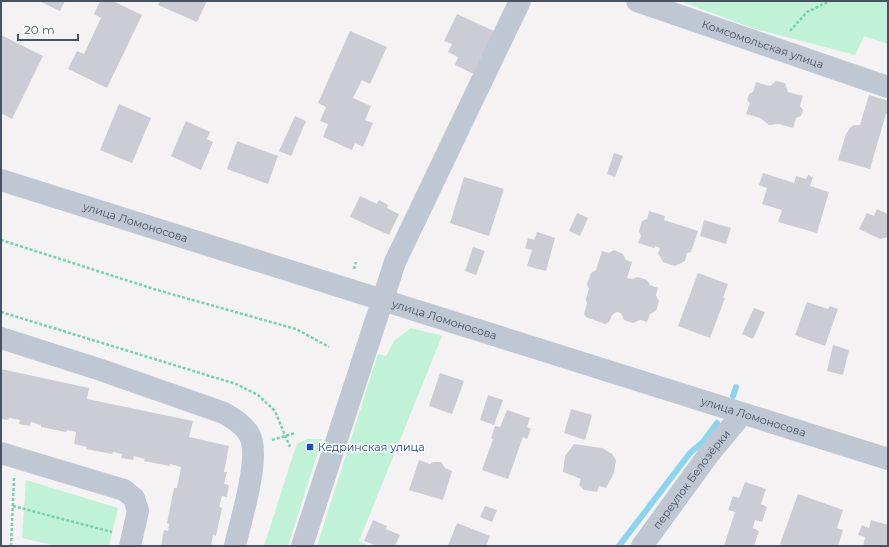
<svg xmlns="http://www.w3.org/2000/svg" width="889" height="547" font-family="Montserrat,sans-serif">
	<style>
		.green { fill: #c0f2d7 }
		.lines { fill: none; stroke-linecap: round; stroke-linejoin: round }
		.stream { stroke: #8bd5f1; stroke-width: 6 }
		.building { fill: #cccdd4 }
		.path { stroke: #75d3ab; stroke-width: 2.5; stroke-dasharray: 3 2; stroke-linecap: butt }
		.minor { stroke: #bfc8d2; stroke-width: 22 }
		.transit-dot { fill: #1a4fb4; stroke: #fff; stroke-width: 1.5 }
		.labels { text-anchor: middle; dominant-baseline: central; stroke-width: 3; stroke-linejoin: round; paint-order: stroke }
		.street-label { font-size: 11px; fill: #485361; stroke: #fff }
		.transit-label { font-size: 11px; fill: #164399; stroke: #fff; text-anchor: start }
	</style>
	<rect width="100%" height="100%" fill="#f4f2f2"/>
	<path class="green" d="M680,1H888V44L864,36L855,55L752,28Z
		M411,328L442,336L359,541L369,546H317L378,354L386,356L394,341Z
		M307,439H322L288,546H264L295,449L297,444Z
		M26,480L118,508L109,546H57L22,538Z"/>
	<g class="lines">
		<path class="stream" d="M733,396L736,387
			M619,546L690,453L703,442L717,423"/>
	</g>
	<path class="building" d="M39,1H65L60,11Z
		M100,1H113L142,15L107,88L68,69L77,51L84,54L101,18L94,14Z
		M160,1H207L197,22L158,5Z
		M457,14L496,32L476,75L455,65L458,57L448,52L452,44L444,41Z
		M350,31L387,47L370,84L362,80L353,98L371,106L365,120L373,123L363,147L355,143L352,150L323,137L328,124L320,121L326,107L318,103Z
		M1,35L43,56L12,119L1,113Z
		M776,81L785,83L788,92L803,96L800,106L803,110L801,116L796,118L793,128L779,124L769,125L760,118L746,114L750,103L747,100L749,94L753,92L756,82L770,86Z
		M869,95L888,101V114H886L870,169L838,160L846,134L850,128L854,125H860Z
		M119,104L151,118L132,163L100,150Z
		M295,116L306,121L291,156L279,151Z
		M186,121L210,132L207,139L213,142L201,170L171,156Z
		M237,141L278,156L268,184L227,169Z
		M614,153L623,156L615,177L607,174Z
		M763,173L794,183L796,176L806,179L808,175L813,177L810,186L829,192L817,233L778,222L782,210L762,204L767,188L759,185Z
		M464,177L504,189L489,236L450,223Z
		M360,196L377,204L379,200L388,205L387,208L399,214L389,235L350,217Z
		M877,209L888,214V237L880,239L859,229L867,213L874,216Z
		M649,211L665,216L664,220L698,231L691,252L687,253L685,261L675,266L663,262L658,253L660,248L655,246L654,248L638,243L641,236L639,231L642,221L647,219Z
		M577,213L588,218L580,236L569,231Z
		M704,220L731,228L726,244L700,236Z
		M537,232L555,238L546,271L527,266L532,250L525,248L528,238L534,240Z
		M473,247L485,251L476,275L465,271Z
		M614,250L623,254L626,260L632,262L627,278L632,279L638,277L647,280L650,285L658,288L656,295L659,301L656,311L650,314L647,322L640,320L633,323L624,320L621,313L616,312L612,315L609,322L605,324L586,317L584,314L587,304L586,299L589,289L587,284L591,273L596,270L602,251L609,253Z
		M698,273L728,284L723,298H725L710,338L678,326Z
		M807,302L828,309L830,306L838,309L825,346L795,335Z
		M754,308L765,312L753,339L742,334Z
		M833,345L849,350L843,375L827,371Z
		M1,369L89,388L87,399L193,421L189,437L229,446L224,472H227L224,484L229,485L227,497L222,496L219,507L222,508L216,536L213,535L211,546H161L164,530L168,531L169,524L167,523L174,488H177L181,467L170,464V466L144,461L145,459L134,456L133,460L121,458L122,454L113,452L112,454L86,449L87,447L74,444L76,432L67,430L66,432L41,427V425L31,422L30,426L19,424L20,420L9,418L8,420L1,419Z
		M440,373L464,381L452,414L429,406Z
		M488,395L503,400L494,425L480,420Z
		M571,409L592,415L585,440L564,433Z
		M507,410L530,418L527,427L531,429L527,439L523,437L508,479L482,470L493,439L491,438L495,426L500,427Z
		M574,444L602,448L612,454L616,460L614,473L606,488L599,486L597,492L584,490L579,485L581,479L563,472L565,456Z
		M419,460L430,464L433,462H441L445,468L452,471L443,500L409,490Z
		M745,482L766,489L761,504L767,507L762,522L755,520L753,528L759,531L754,546H724L735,512L728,510L733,496L739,498Z
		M798,494L843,510L837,528L843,530L838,546H784L780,544Z
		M485,506L497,510L492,522L480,517Z
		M373,520L387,526L386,529L400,535L395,546H377L364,541Z
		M871,520L888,525V546H863L865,537L858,535L862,525L869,528Z
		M457,523L490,536L486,546H448Z"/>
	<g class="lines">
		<path class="path" d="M790,31L807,12L830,1
			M1,240L157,290L296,329L329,347
			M354,269L356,262
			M1,312L236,384L258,395L275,411L290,447
			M272,440L295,433
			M13,506L112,532
			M11,546L14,478"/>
		<g class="minor">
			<path id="s1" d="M637,1L888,87"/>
			<path id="s2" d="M1,180L888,459"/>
			<path d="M1,338L101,370L224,413C234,419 243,424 249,434C262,455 240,522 235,546"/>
			<path d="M1,453L124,490L134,498L138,511L130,546"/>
			<path d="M302,546L395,262L520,1"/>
			<path id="s3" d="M642,546L709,454L742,414"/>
		</g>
	</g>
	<rect class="transit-dot" x="306" y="443" width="8" height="8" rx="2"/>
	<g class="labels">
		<g class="street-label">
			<text stroke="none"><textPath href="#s1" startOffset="133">Комсомольская улица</textPath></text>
			<text stroke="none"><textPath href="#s2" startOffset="141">улица Ломоносова</textPath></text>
			<text stroke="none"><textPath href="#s2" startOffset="465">улица Ломоносова</textPath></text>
			<text stroke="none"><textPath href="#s2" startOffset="789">улица Ломоносова</textPath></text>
			<text stroke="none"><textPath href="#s3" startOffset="83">переулок Белозёрки</textPath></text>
		</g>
		<g class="transit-label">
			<text x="318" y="447">Кедринская улица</text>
		</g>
	</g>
	<rect width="889" height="547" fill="none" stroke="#485361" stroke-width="4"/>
	<path d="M18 34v6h60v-6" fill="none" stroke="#485361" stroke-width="2"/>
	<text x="24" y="34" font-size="12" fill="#485361" stroke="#ffffff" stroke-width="3" paint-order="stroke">20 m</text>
</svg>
